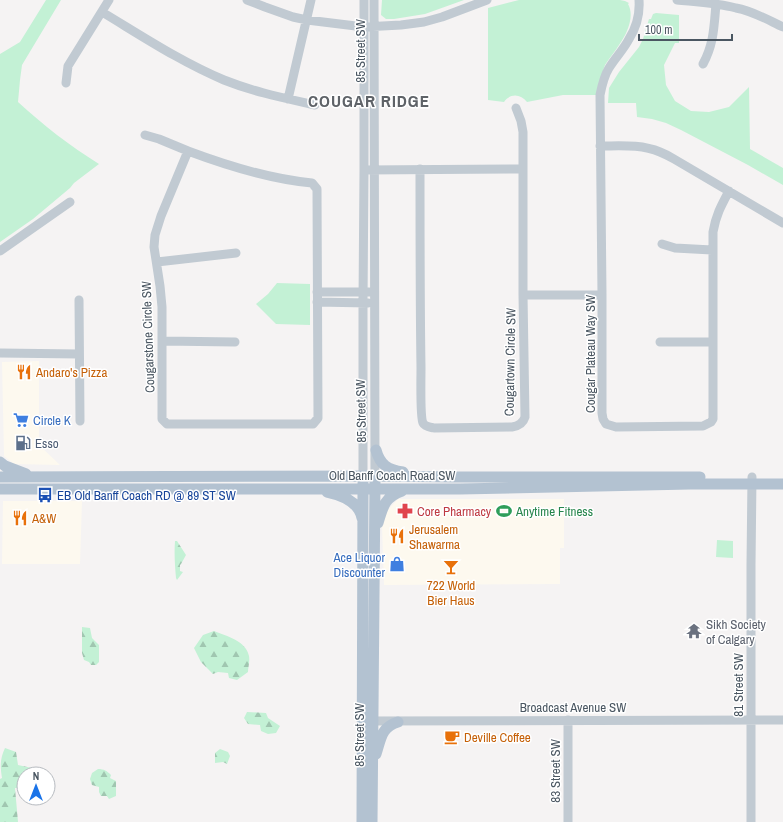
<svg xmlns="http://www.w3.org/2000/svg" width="783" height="822" font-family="'Archivo Narrow',sans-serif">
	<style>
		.commercial { fill: #fdf9ef }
		.green { fill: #c3f1d5 }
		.forest { fill: url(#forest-firs) }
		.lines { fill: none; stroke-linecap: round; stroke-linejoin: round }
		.minor { stroke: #c1cad2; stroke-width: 9 }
		.major { stroke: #b3c2d1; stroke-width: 11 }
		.labels { text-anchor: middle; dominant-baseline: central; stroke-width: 3; stroke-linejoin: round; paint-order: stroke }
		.street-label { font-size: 13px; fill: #4a5661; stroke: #fff }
		.food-label { font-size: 13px; fill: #c56008; stroke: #fff; text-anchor: start }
		.shop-label { font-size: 13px; fill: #366cbe; stroke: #fff; text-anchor: start }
		.service-label { font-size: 13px; fill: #4e5e75; stroke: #fff; text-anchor: start }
		.transit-label { font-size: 13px; fill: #164399; stroke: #fff; text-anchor: start }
		.health-label { font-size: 13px; fill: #be3a42; stroke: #fff; text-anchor: start }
		.leisure-label { font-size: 13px; fill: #27864d; stroke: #fff; text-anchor: start }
		.worship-label { font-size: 13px; fill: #5b616d; stroke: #fff; text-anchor: start }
		.district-label { font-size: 17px; font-weight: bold; letter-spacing: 1px; fill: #5f6368; stroke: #fff }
	</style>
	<defs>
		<pattern id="forest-firs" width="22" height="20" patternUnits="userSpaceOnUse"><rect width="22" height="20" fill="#c3f1d5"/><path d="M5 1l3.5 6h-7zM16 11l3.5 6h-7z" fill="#a0c6b0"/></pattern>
	</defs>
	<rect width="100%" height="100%" fill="#f5f3f3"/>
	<path class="commercial" d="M39,361V445L60,465L14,464L4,456L2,362Z
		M398,499H564V548H560V584L384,585L382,526L386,512Z
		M3,501H82L80,564H2Z"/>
	<path class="green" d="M46,0H61L22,65L20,80L18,102C43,125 70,146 99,164L74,183L70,188L33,219L0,242V54L20,42Z
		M382,0H464L425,14L394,19H386L381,15Z
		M519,0H620L625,1L629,3L628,4C635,16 627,34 619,45C615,52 609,58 605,65C601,75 599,85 597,95H563L527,102C521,94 510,93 504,102L488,100V8Z
		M656,13L679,15V43H675L664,65L666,85L675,101L691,111L709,112L729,107L749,87L750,149L783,168V185L748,165L681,130L666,123L652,119L637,117L636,103H608L609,88L619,72L639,47L643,39L649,19H651L653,14Z
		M277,283L310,284V325L276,324L256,304L268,294Z
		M717,540L733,541V558L716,557Z"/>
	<path class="forest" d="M175,541H177L186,555L181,564L180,565V571L183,572L177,580L176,578C175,566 174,554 175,541Z
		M82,627L90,628L92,638L99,645V662L96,665H91L89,662L84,660L82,653Z
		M214,631C227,636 246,641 249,656C250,661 248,668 248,672L237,680L229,678L228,673L218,672L213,674L201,662L194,648L203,635Z
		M247,712L266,713L268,718L280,726L276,733L268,734L261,731L260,725L248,724L244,718Z
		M5,748L16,752L18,765L32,768L34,772L33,774H24V788H15L18,822H0V779L2,778C0,766 0,759 5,748Z
		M220,749L228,752L230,756L227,764L223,762L215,763V753Z
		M98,769C104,769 107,771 111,775L110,778L116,781V796L109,799L107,796H101L99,792V787L92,785L90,779L92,773Z"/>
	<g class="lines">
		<path class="minor" d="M247,0L265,7L293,17L307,20L364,27L401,25L424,22L442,17L487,0
			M374,0L375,476
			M639,0C640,14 636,28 629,39C624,49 615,58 609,68C604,76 602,85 600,95L602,295V413L603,419L606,424L616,427L703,426L711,422L713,419V232C716,215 721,206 729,191
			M677,0C697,2 717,3 736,8C753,11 768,20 783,27
			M102,12C142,36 181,62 224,80C254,92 284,98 315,105
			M703,64C714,44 714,26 716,4
			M66,83L68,66L109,0
			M288,99L311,0
			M516,108L521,121L523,132V169
			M145,135L159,139L188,151
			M600,146C620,146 641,144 660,152C665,154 669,156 674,159L783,223
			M188,151C228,166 269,179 312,183L317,189L318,418L313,424H167L162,419V307L160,286L154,247L155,235L161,216Z
			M364,170L523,169V295L525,417C523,424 518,426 512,427L434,428C430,427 425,427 423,423C420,417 421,378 421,368C420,302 420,236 420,169
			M662,244L675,248L712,250
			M0,251L70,202
			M157,262L236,253
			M317,292H369
			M523,295H602
			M79,300L80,421
			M317,302L368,303
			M163,341L235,342
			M660,342H712
			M0,353L79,354
			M363,476V303L364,170V0
			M366,721L783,720
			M568,822V720
			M751,822V565L752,477"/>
		<path class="major" d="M376,450C380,465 388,470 403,472
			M0,462L5,466L26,474
			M0,477L375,476L453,477H700
			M0,489H460L690,484H783
			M327,492C341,495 359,502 362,518
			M378,523C383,506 385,497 402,491
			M376,754C381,739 381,727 398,722
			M362,822L363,483
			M372,822L375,482"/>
	</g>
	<defs>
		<symbol id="restaurant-bare" viewBox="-9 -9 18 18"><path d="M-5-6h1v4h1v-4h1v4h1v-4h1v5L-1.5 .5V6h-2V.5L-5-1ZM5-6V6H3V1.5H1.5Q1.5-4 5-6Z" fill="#e8710a" stroke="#fff" stroke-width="2.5" paint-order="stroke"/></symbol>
		<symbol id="supermarket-bare" viewBox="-9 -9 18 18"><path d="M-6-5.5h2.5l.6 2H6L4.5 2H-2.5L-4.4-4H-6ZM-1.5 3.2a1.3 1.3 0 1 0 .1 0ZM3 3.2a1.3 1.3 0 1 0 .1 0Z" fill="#3f7fe0" stroke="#fff" stroke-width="2.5" paint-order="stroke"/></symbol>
		<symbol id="fuel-bare" viewBox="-9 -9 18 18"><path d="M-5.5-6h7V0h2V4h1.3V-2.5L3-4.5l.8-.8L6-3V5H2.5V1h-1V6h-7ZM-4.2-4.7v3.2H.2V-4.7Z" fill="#5c6f8a" stroke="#fff" stroke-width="2.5" paint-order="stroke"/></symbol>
		<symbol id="bus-bare" viewBox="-9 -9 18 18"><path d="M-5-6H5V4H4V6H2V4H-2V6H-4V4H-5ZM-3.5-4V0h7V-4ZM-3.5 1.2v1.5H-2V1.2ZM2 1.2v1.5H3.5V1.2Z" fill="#1a4fb4" stroke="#fff" stroke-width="2.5" paint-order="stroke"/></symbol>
		<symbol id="pharmacy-bare" viewBox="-9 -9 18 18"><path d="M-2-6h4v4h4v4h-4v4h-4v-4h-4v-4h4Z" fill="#e0444e" stroke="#fff" stroke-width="2.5" paint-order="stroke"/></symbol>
		<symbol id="stadium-bare" viewBox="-9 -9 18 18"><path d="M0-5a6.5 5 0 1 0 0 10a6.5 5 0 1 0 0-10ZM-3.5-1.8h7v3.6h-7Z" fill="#2e9e5b" stroke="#fff" stroke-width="2.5" paint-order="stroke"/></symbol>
		<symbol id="shop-bare" viewBox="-9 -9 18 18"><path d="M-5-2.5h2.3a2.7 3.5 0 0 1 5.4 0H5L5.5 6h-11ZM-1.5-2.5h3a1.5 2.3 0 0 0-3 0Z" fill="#3f7fe0" stroke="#fff" stroke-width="2.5" paint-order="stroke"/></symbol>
		<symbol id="bar-bare" viewBox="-9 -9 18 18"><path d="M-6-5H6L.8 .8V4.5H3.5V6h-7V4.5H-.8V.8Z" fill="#e8710a" stroke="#fff" stroke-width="2.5" paint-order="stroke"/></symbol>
		<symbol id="temple-bare" viewBox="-9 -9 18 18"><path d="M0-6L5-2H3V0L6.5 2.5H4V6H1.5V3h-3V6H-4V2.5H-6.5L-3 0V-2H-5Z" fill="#6b7280" stroke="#fff" stroke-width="2.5" paint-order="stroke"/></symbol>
		<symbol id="cafe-bare" viewBox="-9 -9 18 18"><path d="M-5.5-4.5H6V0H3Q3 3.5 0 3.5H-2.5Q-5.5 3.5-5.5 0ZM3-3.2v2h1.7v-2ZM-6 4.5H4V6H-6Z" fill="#e8710a" stroke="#fff" stroke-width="2.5" paint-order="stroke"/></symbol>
	</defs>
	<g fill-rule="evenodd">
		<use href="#restaurant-bare" x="13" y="361" width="22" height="22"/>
		<use href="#supermarket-bare" x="10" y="409" width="22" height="22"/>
		<use href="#fuel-bare" x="12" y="432" width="22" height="22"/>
		<use href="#bus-bare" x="34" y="484" width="22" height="22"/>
		<use href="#pharmacy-bare" x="394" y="500" width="22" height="22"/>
		<use href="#stadium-bare" x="493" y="500" width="22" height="22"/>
		<use href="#restaurant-bare" x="9" y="507" width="22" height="22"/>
		<use href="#restaurant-bare" x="386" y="525" width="22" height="22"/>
		<use href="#shop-bare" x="386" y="553" width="22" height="22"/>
		<use href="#bar-bare" x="440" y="556" width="22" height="22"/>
		<use href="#temple-bare" x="683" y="620" width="22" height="22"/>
		<use href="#cafe-bare" x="441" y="726" width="22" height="22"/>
	</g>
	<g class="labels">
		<g class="street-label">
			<text transform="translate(360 51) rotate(-90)">85 Street SW</text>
			<text transform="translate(148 337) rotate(-92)">Cougarstone Circle SW</text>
			<text transform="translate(590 354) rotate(-90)">Cougar Plateau Way SW</text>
			<text transform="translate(510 362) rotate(-89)">Cougartown Circle SW</text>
			<text transform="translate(361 411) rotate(-91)">85 Street SW</text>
			<text x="392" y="475">Old Banff Coach Road SW</text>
			<text transform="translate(738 685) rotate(-90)">81 Street SW</text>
			<text x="573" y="707">Broadcast Avenue SW</text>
			<text transform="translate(359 735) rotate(-90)">85 Street SW</text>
			<text transform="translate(555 771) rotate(-90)">83 Street SW</text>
		</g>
		<g class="food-label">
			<text x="36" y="372">Andaro's Pizza</text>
			<text x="32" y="518">A&amp;W</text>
			<text x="409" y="529">Jerusalem<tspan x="409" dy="15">Shawarma</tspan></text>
			<text x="451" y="585" text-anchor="middle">722 World<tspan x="451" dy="15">Bier Haus</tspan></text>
			<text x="464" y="737">Deville Coffee</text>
		</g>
		<g class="shop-label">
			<text x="33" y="420">Circle K</text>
			<text x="385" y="557" text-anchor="end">Ace Liquor<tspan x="385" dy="15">Discounter</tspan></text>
		</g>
		<g class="service-label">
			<text x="35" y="443">Esso</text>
		</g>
		<g class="transit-label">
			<text x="57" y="495">EB Old Banff Coach RD @ 89 ST SW</text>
		</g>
		<g class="health-label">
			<text x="417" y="511">Core Pharmacy</text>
		</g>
		<g class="leisure-label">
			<text x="516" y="511">Anytime Fitness</text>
		</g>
		<g class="worship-label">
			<text x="706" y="624">Sikh Society<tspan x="706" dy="15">of Calgary</tspan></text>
		</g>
		<g class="district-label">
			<text x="369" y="100">COUGAR RIDGE</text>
		</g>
	</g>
	<g transform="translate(36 786)"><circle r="19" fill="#ffffff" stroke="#b7bbc0"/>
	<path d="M0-3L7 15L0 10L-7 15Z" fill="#1a73e8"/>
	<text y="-6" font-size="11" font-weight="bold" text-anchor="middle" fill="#4a5661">N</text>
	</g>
	<path d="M639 34v6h93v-6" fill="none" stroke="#4a5661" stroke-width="2"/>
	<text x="645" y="34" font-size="12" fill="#4a5661" stroke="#ffffff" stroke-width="3" paint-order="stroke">100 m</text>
</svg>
